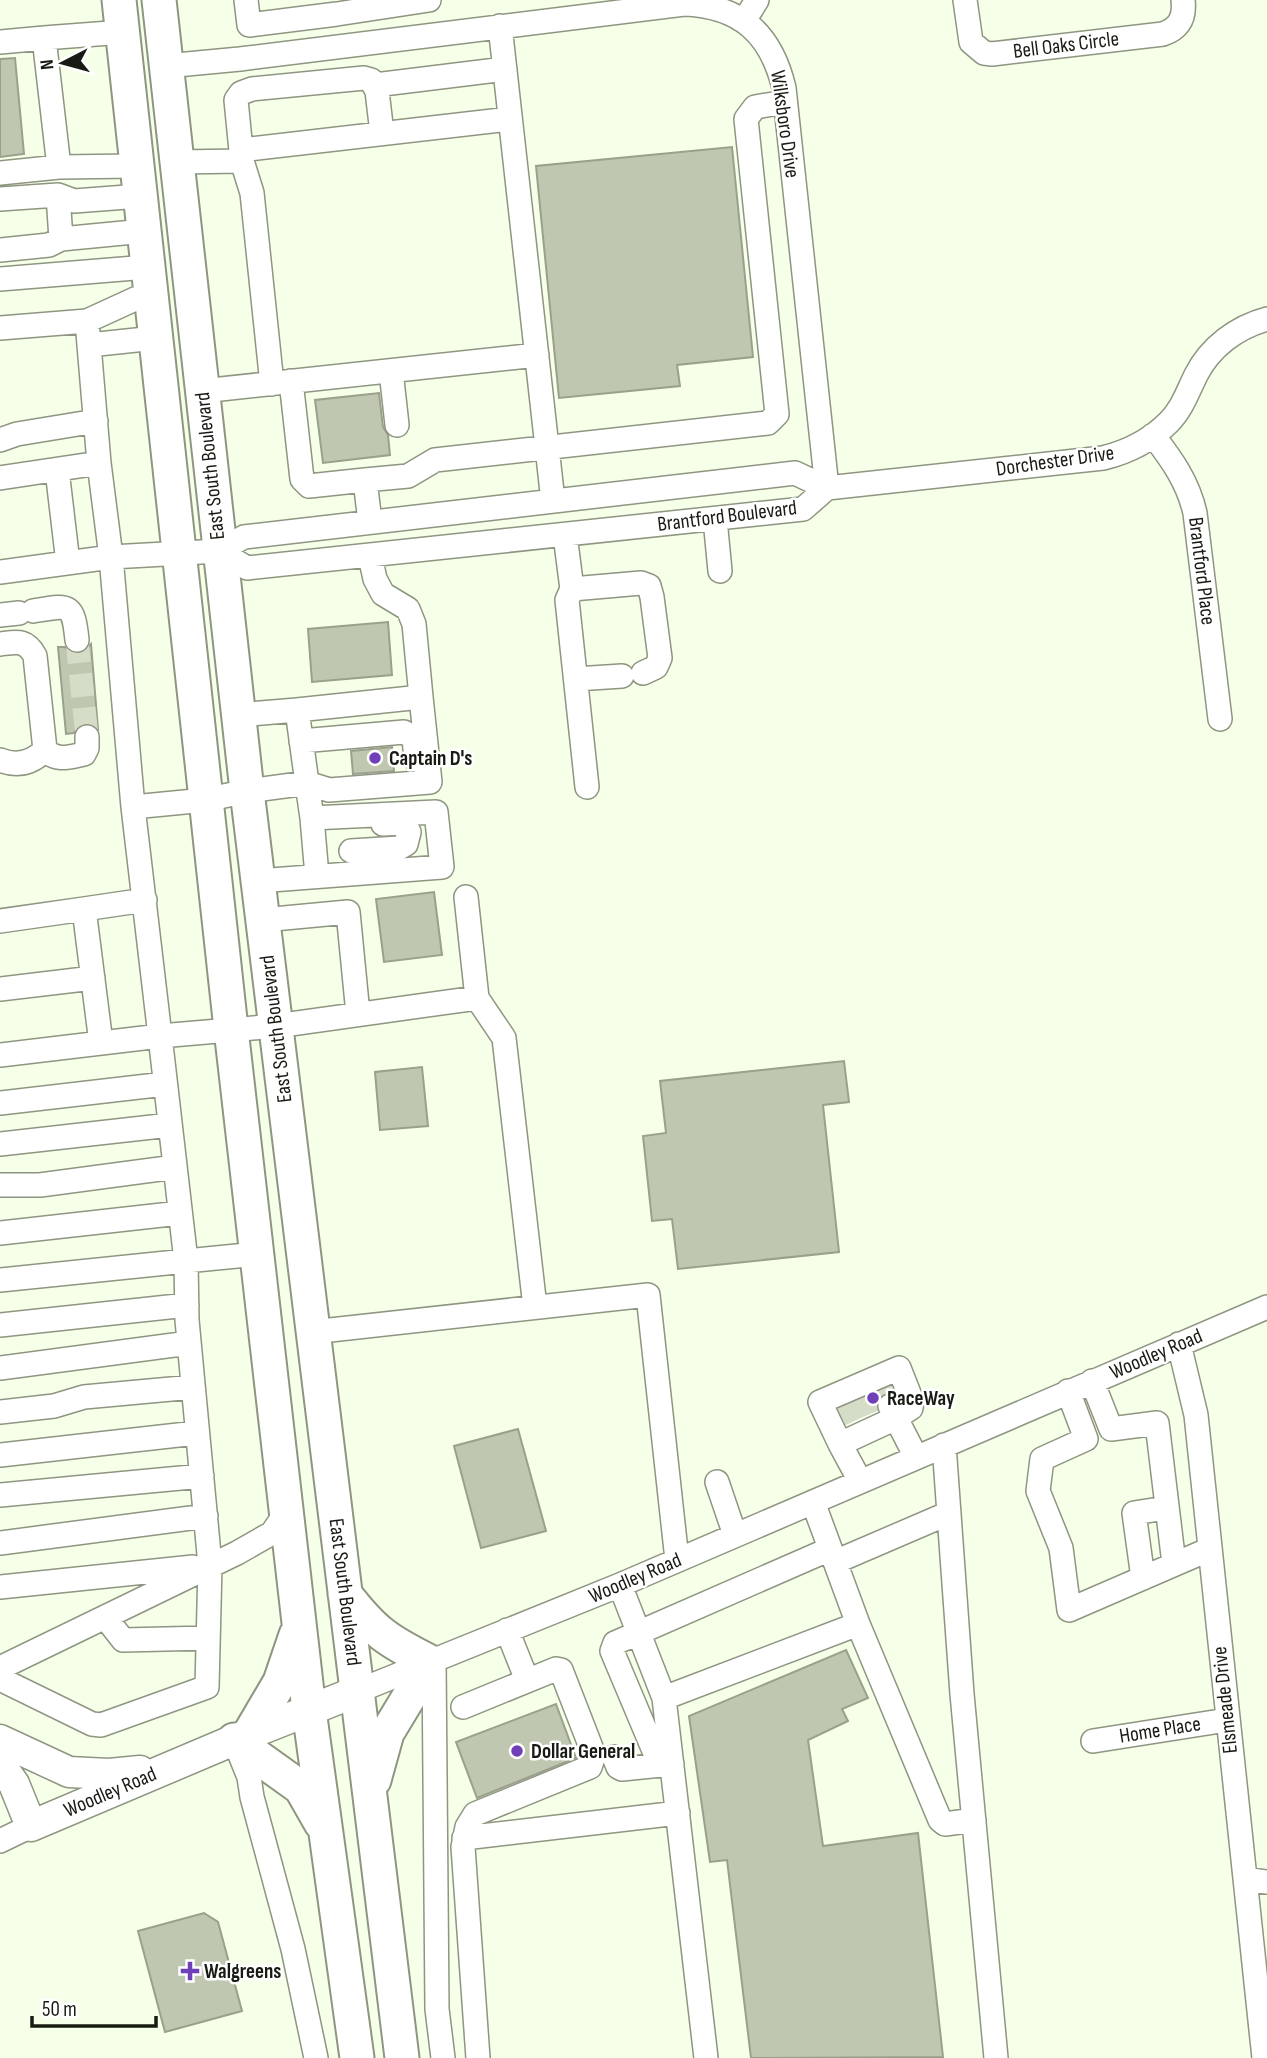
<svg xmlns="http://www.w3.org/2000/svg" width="1267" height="2058" font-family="'Sofia Sans Condensed',sans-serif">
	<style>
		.building { fill: #bfc7b1; stroke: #99a08b; stroke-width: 2 }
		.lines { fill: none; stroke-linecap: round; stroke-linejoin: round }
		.minor-tunnel { stroke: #d5ddc8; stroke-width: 23; stroke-dasharray: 23 11; stroke-linecap: butt }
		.minor-casing { stroke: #8e9581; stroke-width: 26 }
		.major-casing { stroke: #8e9581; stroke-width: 33 }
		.highway-casing { stroke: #8e9581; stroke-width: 37 }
		.minor { stroke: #fff; stroke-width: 23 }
		.major { stroke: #fff; stroke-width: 30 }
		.highway { stroke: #fff; stroke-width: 33 }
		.poi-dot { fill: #6f40b8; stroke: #fff; stroke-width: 2.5 }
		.labels { text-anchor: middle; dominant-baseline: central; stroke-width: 5; stroke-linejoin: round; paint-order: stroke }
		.street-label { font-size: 21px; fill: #181b13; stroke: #fff }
		.poi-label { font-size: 21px; font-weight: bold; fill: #181b13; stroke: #fff; text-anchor: start }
	</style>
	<rect width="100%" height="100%" fill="#f6ffe8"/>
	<path class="building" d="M15,58L24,154L0,157V59Z
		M732,147L753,357L677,365L680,386L559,398L536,166Z
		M379,393L383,427L388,435L390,455L323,463L315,400Z
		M388,622L392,675L312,682L308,629Z
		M91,644L98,729L93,725L86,723L79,725L74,733L66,734L58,647H65L71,653L78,654L85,651Z
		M392,747L394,771L353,774L351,751Z
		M434,892L442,955L384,962L376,899Z
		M844,1061L849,1102L823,1105L839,1252L678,1269L672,1219L652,1221L643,1136L666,1133L660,1081Z
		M422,1067L428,1126L380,1130L375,1072Z
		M518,1429L546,1531L481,1548L454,1446Z
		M846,1650L868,1698L842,1709L848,1721L808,1740L823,1846L918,1833L943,2057L751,2058L727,1860L710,1862L689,1716Z
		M556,1704L576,1758L477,1798L456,1742Z
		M204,1913L218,1922L242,2011L165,2032L138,1931Z"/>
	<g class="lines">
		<path class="minor-tunnel" d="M77,640L87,737
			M882,1389L890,1406
			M863,1397L870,1414
			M842,1406L850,1423"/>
		<defs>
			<path id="minor" d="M246,0L249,25L337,14L429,0
				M965,0L971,42L984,53L992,54L1163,34C1180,28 1185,17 1183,0
				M744,21L757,0
				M500,26L553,501
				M0,42L44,38
				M166,66L240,59L684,4C741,6 771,34 784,88L827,488
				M375,85L505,69
				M241,150L510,119
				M176,162L242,161
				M59,167L44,38L123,32
				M0,173L59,167L136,166
				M58,195L61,239
				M0,199L58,195L74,201L140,196
				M0,250L49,245L61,239L144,231
				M0,279L147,267
				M87,321L135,299L151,297
				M0,328L87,321L89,345
				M391,371L397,425
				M291,381L302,479L309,486L365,480L370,522
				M272,384L252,193L242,161L236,100L241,93L252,89L364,78L371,80L377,91L382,133
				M202,391L537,355
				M1153,435C1172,460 1188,482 1195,513L1220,719
				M0,440L17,434L96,421
				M99,463L89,345L155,338
				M57,470L68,563
				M0,478L99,463L111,557L133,807
				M365,480L408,476L435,460L768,423L777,414L746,119L755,107L785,102
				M827,488L1103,458C1128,452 1150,441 1169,422C1182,409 1188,391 1196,375C1210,347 1237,327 1267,319
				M715,519L720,571
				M565,535L572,589L567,600L587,787
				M219,551L247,568L803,509L827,488
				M0,572L111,557L219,551L244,537L795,473L827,488
				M572,589L641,583L649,586L652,597L660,658L656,667L643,673
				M33,611C69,605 73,602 77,640
				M0,615L19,613
				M0,644C17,642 26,639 35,656L45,750C57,762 69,757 84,754L87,748V737
				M576,679L622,676
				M297,710L421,697L414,624L408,609L383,594L375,579L370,556
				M301,741L404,732L414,738L416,760
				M0,760C17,767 32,763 45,750
				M312,818L307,783L329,790L430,782L421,697
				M351,851L399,848L406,844L409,832L403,823L383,824
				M258,881L442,867L436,812L312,818L317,876
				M466,897L477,998
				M84,909L145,900
				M263,920L348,912L358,1014
				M0,921L84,909L101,1043
				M0,989L93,978
				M0,1055L160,1036L133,807L205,800L247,791L307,783L297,710L238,715
				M0,1103L165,1084
				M0,1144L170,1125
				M0,1185H40L175,1167
				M0,1233L180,1213
				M257,1254L186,1261L160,1036L276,1026L477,998L504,1038L535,1307
				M0,1280L186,1261L187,1320L210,1565L207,1687L101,1725L92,1724L0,1679
				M0,1325L187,1305
				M312,1332L648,1295L677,1560
				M1179,1344L1196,1415L1264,2058
				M0,1368L189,1343
				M1092,1381L1111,1429L1157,1423L1174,1564
				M1068,1391L1086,1439L1042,1459L1038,1491L1061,1548L1069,1610L1210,1549
				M0,1412L54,1406L84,1397L193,1387
				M840,1444L820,1402L899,1368L912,1401L911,1408L896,1418L890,1406
				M944,1445L962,1694L996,2058
				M0,1455L196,1433
				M860,1481L840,1444L896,1418L916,1457
				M717,1482L735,1535
				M0,1495L202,1476
				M0,1543L206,1516
				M835,1562L949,1513
				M1143,1578L1134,1513L1166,1508
				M620,1585L664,1698L858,1624L813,1502
				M0,1587L193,1567
				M105,1617L123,1640L208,1638
				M858,1624L940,1820L945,1824L974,1820
				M507,1630L527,1680
				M434,1660L437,2009L443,2058
				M0,1668L237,1553L272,1533L287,1511
				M358,1691L620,1585L1267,1307
				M664,1698L706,2058
				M463,1707L556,1669L561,1670L594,1755L590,1767L475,1814L467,1827L463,1847L478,2058
				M234,1740L249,1777L252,1797L293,1949L316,2058
				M1093,1741L1227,1720
				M614,1757L618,1767L622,1769L672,1764
				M660,1765L612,1651L615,1643L830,1549
				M464,1838L678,1813
				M0,1841L31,1826
				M1245,1879L1267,1882"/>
			<path id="major" d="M0,1740L69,1772L109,1774L140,1771
				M0,1764L14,1784L31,1826L234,1740L358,1691"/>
			<path id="highway" d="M119,0L231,1029L309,1710L357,2058
				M159,0L247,791L402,2058
				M345,1594C374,1632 388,1641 430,1662L387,1733L374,1780
				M250,1733L280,1682L296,1635
				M234,1740L301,1788L321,1823"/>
		</defs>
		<use href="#minor" class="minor-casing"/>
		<use href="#major" class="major-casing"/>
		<use href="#highway" class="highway-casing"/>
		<use href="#minor" class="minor"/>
		<use href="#major" class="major"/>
		<use href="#highway" class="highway"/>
	</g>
	<g class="poi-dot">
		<circle cx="375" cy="758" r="7"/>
		<circle cx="873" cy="1398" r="7"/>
		<circle cx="517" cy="1751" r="7"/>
		<path d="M186.5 1960.5h7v7h7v7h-7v7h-7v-7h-7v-7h7z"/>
	</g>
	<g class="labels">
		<g class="street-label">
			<text transform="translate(1066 45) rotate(-7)">Bell Oaks Circle</text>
			<text transform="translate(785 124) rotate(82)">Wilksboro Drive</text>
			<text transform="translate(1055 461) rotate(-8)">Dorchester Drive</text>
			<text transform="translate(210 466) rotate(-96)">East South Boulevard</text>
			<text transform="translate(727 516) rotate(-7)">Brantford Boulevard</text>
			<text transform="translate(1202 571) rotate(83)">Brantford Place</text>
			<text transform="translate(276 1029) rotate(-97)">East South Boulevard</text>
			<text transform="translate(1156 1354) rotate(-23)">Woodley Road</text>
			<text transform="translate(635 1578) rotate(-23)">Woodley Road</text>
			<text transform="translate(345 1592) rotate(83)">East South Boulevard</text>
			<text transform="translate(1225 1700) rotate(-96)">Elsmeade Drive</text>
			<text transform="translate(1160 1730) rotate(-9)">Home Place</text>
			<text transform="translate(110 1792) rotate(-23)">Woodley Road</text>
		</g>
		<g class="poi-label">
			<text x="389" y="758">Captain D's</text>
			<text x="887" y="1398">RaceWay</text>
			<text x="531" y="1751">Dollar General</text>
			<text x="204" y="1971">Walgreens</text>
		</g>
	</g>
	<g transform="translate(63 63) rotate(264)" stroke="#ffffff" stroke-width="5" paint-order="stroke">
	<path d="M0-5L12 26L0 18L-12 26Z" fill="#181b13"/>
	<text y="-10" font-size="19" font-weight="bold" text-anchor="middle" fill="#181b13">N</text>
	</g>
	<path d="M32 2016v10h124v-10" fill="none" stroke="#181b13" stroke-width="3.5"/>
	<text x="42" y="2016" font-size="21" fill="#181b13" stroke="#ffffff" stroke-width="5" paint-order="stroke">50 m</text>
</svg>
